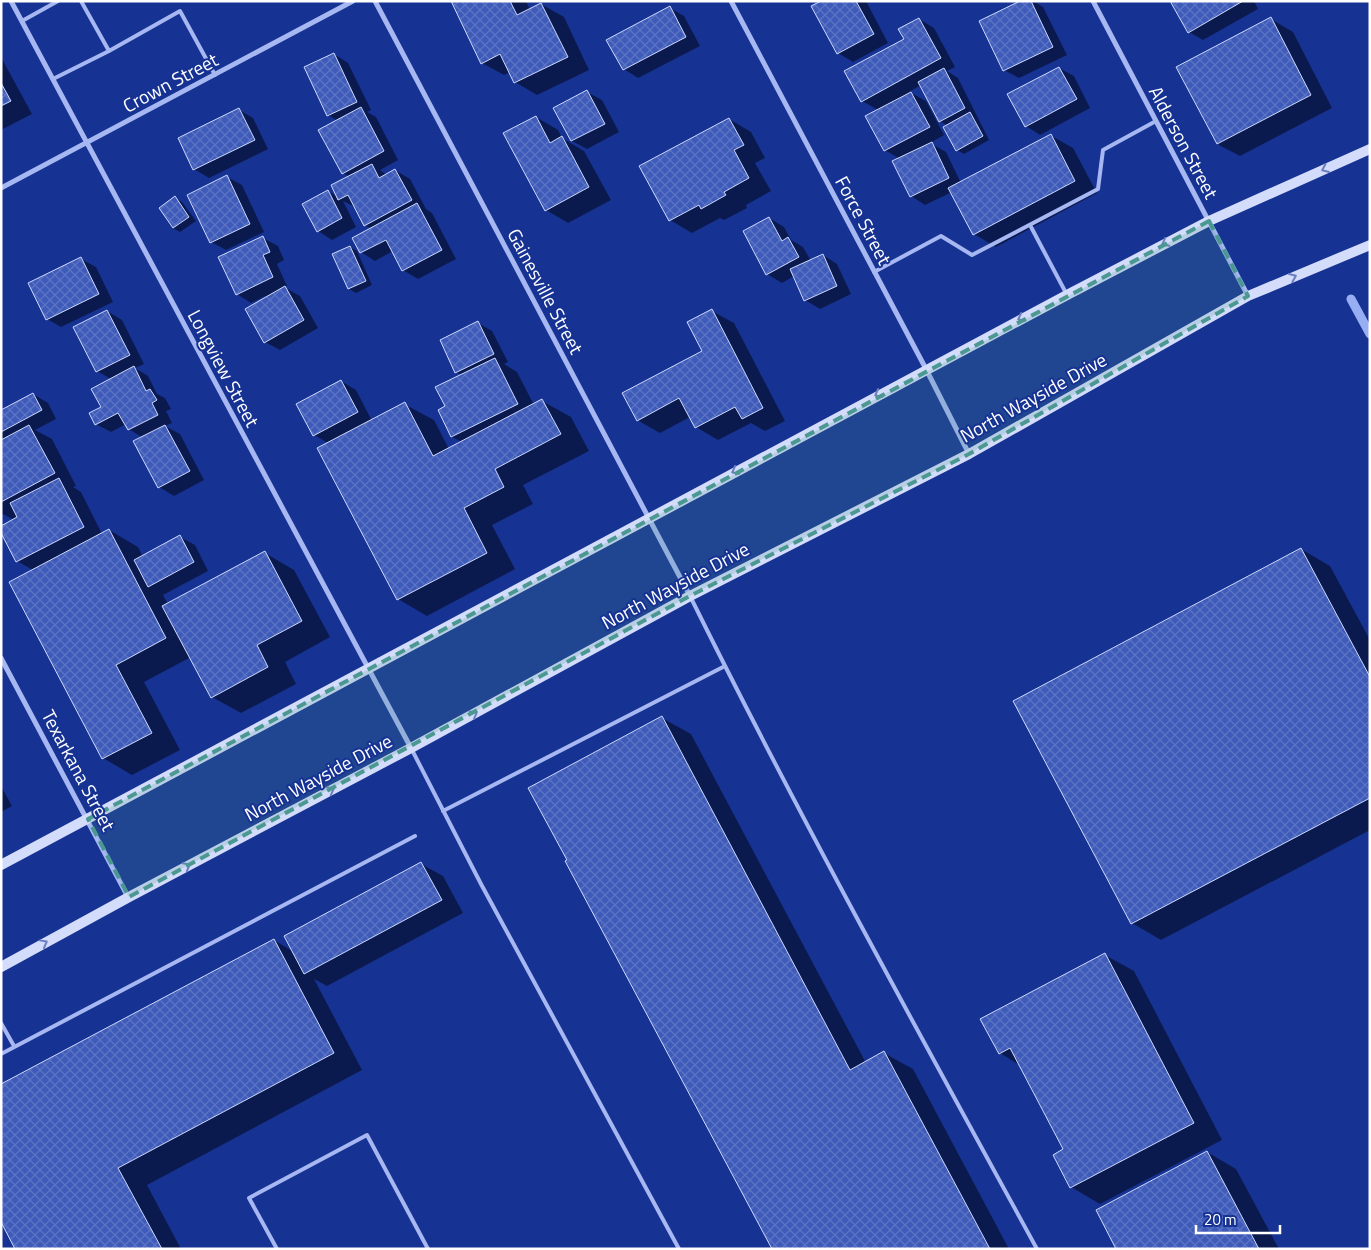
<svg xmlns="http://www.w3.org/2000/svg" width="1371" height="1250" font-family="'Titillium Web',sans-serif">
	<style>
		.shadow { fill: #0007 }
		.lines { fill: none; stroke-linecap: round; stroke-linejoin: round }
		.stream { stroke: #98aef3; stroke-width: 9 }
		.building { fill: url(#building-cross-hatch); stroke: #ccd8fc }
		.lane { stroke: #a6b7f1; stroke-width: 4 }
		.street { stroke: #a6b7f1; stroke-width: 5 }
		.secondary { stroke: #d4dcfb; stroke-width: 10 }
		.oneway { stroke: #6b7ec2 }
		.marked { fill: #4b9892; fill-opacity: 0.2; stroke: #4b9892; stroke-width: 4; stroke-dasharray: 10 6; stroke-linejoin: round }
		.labels { text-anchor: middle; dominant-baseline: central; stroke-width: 4; stroke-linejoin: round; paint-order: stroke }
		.street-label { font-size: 19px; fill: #fff; stroke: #163293 }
	</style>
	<defs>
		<pattern id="building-cross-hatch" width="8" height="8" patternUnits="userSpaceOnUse" patternTransform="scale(1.25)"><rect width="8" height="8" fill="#3f5bba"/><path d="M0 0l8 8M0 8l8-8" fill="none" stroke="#5c74c4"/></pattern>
	</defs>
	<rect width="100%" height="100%" fill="#163293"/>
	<path class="shadow" d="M452,1H526L530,10L541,4L564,17L589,70L537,95L515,82L510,72L504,75L482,63Z
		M823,1H866L888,43L853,62L838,53L813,7Z
		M1023,1H1033L1043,7L1067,55L1019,78L1004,70Z
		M1171,1H1254L1258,9L1203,40L1189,32Z
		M670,8L684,16L700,46L638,78L624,69Z
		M919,19L934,28L955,67L947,71L958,78L989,140L964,154L957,150L948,126L940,121L921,85L909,92L926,101L944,135L930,143L946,152L961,183L1050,135L1073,148L1097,193L996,247L974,234L952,192L925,205L911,196L900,159L885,150L867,116L878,110L862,101Z
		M1271,19L1293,32L1332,108L1240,156L1217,144Z
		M334,54L348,63L371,110L367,112L376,117L398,160L380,170L387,175L395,170L410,179L426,209L432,213L456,259L418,279L403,270L393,251L375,261L361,252L372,229L365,225L355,207L343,201L356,227L332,240L318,231L328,191L339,198L350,177L343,173L338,121L328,115Z
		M1,57L32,114L1,130Z
		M1059,68L1074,76L1090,108L1040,135L1026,126Z
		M587,92L602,100L619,132L587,149L572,141L555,109Z
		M239,110L253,118L268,149L209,178L194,169Z
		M536,117L558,130L562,138L584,151L611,200L568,223L546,210Z
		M729,119L751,132L765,158L755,163L771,191L746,205L747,208L724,220L720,218L692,233L670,220Z
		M227,177L242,185L264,232L226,250L211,242Z
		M175,198L182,202L196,221L180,232L173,228Z
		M769,218L784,227L791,240L803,247L811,261L823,255L837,264L851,294L820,309L805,300L794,276L782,283L767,274Z
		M263,238L278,246L284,260L277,264L287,286L284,287L300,296L318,328L280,350L265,342V296L251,303L237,294Z
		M350,247L357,251L372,285L356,293L349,289L333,255Z
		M81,259L96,267L113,302L61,327L47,319Z
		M107,311L122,320L144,364L135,368L148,376L157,394L165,398L171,409L166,411L172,423L165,426L180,434L204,480L174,496L159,487L143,438L129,429L126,424L111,432L96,424L111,379L97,371Z
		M712,311L734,323L785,421L765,431L751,423L718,440L696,427L690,417L660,433L637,420L703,351Z
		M478,323L492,331L508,362L504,364L517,372L534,405L542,401L571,417L589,451L523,485L533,504L492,525L515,569L427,616L398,599L328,443L314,435L341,381L356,390L372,421L404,404L434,420L449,449L462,442L452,437L439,410L447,407L463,375L456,372Z
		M33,394L48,403L56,419L35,430L52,439L76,486L73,487L81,492L102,534L109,530L138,547L143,557L180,537L195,545L208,571L163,595L168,604L265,553L294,570L330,637L285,662L296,684L241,713L212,697L191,657L144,682L180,750L132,775L103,758L33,570L17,561L14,520L1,513V411Z
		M1301,549L1330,566L1370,640V830L1161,940L1132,923Z
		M662,718L691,734L866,1063L884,1053L913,1069L1009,1249H773Z
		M1,786L12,806L1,812Z
		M421,864L443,876L463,913L327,986L314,979L362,1070L147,1185L181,1249H17L274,940L294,952Z
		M1105,955L1134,971L1222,1140L1100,1204L1071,1187L1054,1155L1065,1149L1021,1066L1000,1053Z
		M1207,1152L1236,1169L1279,1249H1118Z"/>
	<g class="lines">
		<path class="stream" d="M1351,299L1370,334"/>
	</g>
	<path class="building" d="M451,1H510L517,15L541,3L568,57L514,83L500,54L481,64Z
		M821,1H856L874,34L837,54L811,6Z
		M1020,1H1031L1053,47L1003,71L979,21Z
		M1170,1H1243L1188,33Z
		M670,6L686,37L623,70L606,40Z
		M1271,17L1311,95L1217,144L1176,67Z
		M919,18L941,58L861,102L844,71L904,39L898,29Z
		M334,53L357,102L327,116L304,67Z
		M1059,67L1077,99L1025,127L1007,94Z
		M944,68L965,108L939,122L918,82Z
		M1,83L11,101L1,106Z
		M587,90L605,124L571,141L553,108Z
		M911,92L930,127L884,151L865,116Z
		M361,107L384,151L342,174L318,130Z
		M239,108L255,140L193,170L178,138Z
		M970,112L983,136L956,151L943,127Z
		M536,116L550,143L562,136L589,187L545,211L503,133Z
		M729,118L744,145L734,150L749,178L724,192L726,195L701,209L699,205L669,221L639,166Z
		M1051,134L1075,181L973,235L948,188Z
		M932,142L949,178L910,197L892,161Z
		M372,164L379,178L395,169L412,200L364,226L348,195L338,200L331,185Z
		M227,175L250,224L210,243L187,195Z
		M328,190L342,218L317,232L302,204Z
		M175,196L189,217L173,228L159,208Z
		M417,203L442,250L402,271L386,240L360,253L352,238Z
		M769,217L782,241L788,237L799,257L766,275L743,231Z
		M263,236L270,252L263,255L273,277L236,295L218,257Z
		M350,246L366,281L348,289L332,254Z
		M823,254L837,286L804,301L790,269Z
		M81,257L99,294L46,320L28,283Z
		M285,286L304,320L264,343L245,309Z
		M712,309L763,408L742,419L735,407L695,428L679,398L637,421L622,393L702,351L687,322Z
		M107,310L130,355L96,372L73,327Z
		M478,321L494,354L455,373L440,340Z
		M495,358L518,404L451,437L438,410L445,406L435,387Z
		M134,366L146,391L150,389L157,400L152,403L158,415L128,430L118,413L95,425L89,413L101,407L91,389Z
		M341,380L358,412L313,436L296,404Z
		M33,393L42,410L1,432V410Z
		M542,399L561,434L495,469L504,487L464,508L487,553L397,600L317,448L405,402L433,456Z
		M29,425L55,473L1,502V440Z
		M165,425L190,471L158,488L133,441Z
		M59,478L84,527L16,562L1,533V526L17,517L10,503Z
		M109,529L166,638L116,665L152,733L102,759L9,582Z
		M180,535L194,562L148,587L134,560Z
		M1301,548L1370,677V798L1131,924L1013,701Z
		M265,551L302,621L257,645L268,667L211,698L162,606Z
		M662,716L850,1070L884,1051L990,1249H772L565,861L567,860L528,788Z
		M421,862L442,900L304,974L284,936Z
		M274,939L334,1053L118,1168L162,1249H15L1,1222V1084Z
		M1105,953L1194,1123L1070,1188L1053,1155L1063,1149L1010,1048L999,1054L980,1019Z
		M1207,1151L1259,1249H1116L1096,1210Z"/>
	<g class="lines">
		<path class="lane" d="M22,21L58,1
			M109,51L180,11L215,75
			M53,79L109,51L81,1
			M1030,225L1066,293
			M874,272L941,236L972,255L1098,189L1103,150L1156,121
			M691,598C800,818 919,1033 1037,1249
			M411,748L481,884L679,1249
			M443,811L725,666
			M1,1023L14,1046
			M1,1054L415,836
			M277,1249L249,1198L367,1135L428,1249"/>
		<path class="street" d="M11,1L411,748
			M375,1L690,596
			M731,1L926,369L969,454
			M1093,1L1248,296
			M1,188L353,1
			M1,658L128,897"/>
		<path class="secondary" d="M1,865L1067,295L1209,221L1370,149
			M1,967L129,897L411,748L690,596L969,454L1248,296L1370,245"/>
	</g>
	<defs><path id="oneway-chevron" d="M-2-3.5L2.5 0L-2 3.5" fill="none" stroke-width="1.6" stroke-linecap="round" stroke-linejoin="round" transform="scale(1.25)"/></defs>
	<g class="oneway">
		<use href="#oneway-chevron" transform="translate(1325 169) rotate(156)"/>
		<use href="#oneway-chevron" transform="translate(1165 243) rotate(152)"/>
		<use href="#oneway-chevron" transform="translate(1293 277) rotate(-23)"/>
		<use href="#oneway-chevron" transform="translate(1021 318) rotate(152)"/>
		<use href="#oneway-chevron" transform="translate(878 394) rotate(152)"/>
		<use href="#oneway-chevron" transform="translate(735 471) rotate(152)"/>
		<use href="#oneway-chevron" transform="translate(474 714) rotate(-29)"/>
		<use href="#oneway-chevron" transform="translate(331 790) rotate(-28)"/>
		<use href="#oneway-chevron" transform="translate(187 866) rotate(-28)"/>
		<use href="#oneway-chevron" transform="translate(44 943) rotate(-29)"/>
	</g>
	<path class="marked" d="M1209,221L1248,296L969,454L690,596L129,897L88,819Z"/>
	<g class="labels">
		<g class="street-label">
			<text transform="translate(170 82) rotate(-28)">Crown Street</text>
			<text transform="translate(1184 142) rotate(62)">Alderson Street</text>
			<text transform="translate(864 220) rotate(62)">Force Street</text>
			<text transform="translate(546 291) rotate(62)">Gainesville Street</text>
			<text transform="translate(224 368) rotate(62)">Longview Street</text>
			<text transform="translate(1033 397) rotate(-29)">North Wayside Drive</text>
			<text transform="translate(675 585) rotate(-28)">North Wayside Drive</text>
			<text transform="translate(79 770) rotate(62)">Texarkana Street</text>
			<text transform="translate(318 777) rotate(-28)">North Wayside Drive</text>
		</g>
	</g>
	<rect width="1371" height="1250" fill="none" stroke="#ffffff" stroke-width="5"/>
	<path d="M1196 1225v8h84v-8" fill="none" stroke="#ffffff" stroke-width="2.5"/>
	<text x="1204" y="1225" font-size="15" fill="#ffffff" stroke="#163293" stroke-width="4" paint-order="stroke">20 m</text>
</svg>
